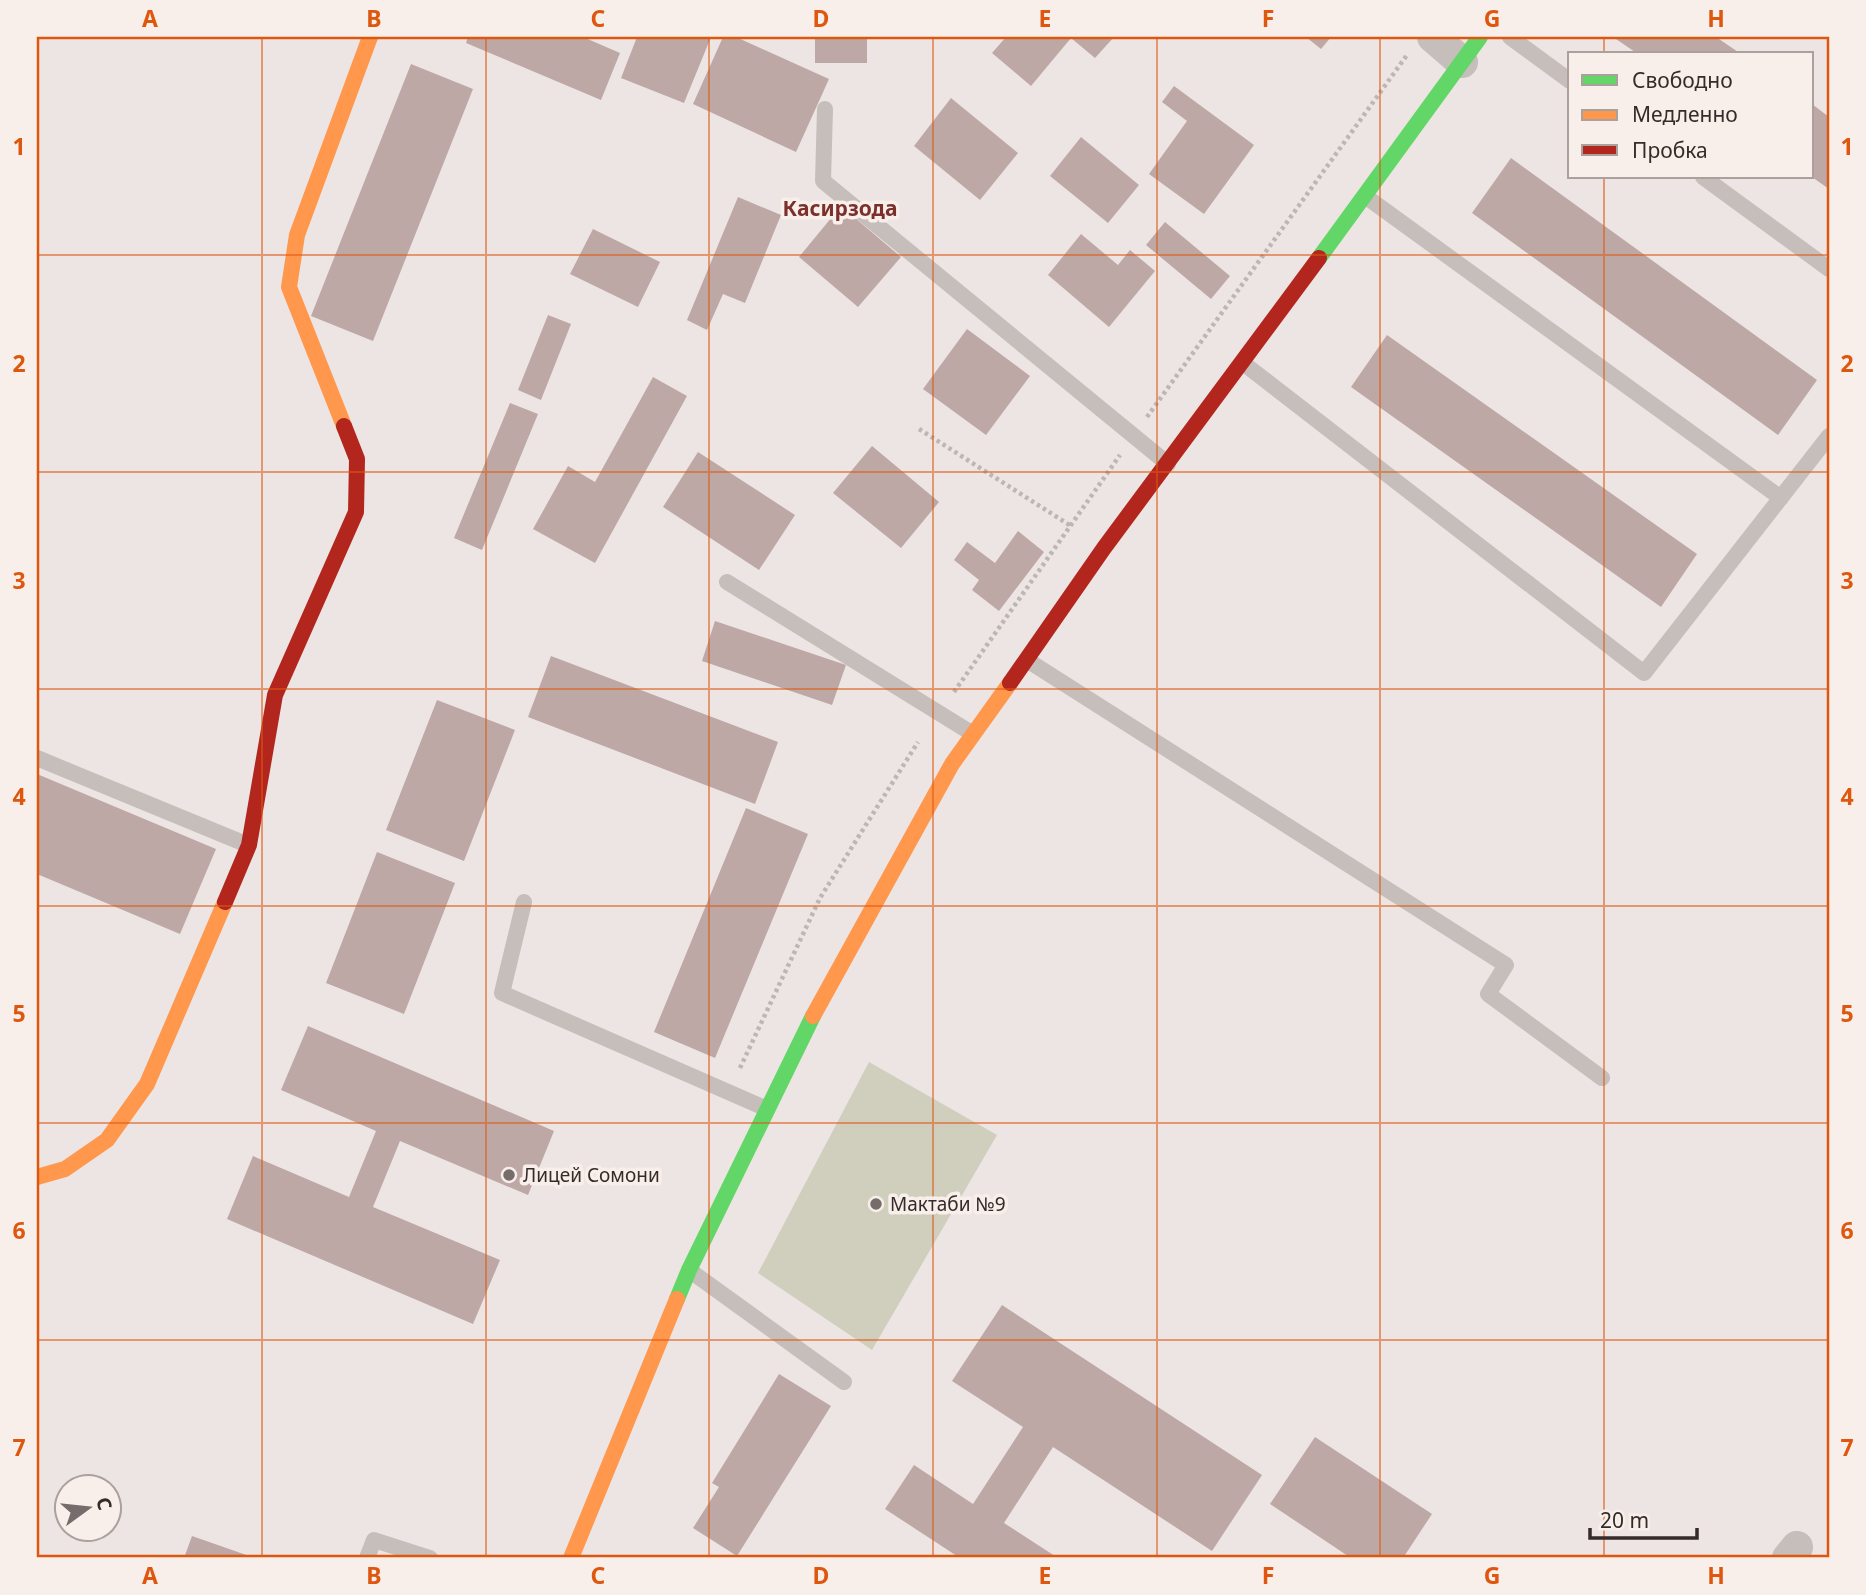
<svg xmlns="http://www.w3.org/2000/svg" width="1866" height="1595" font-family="'Noto Sans',sans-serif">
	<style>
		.green { fill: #d0cfbe }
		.building { fill: #bea8a6 }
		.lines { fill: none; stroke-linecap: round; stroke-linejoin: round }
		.path { stroke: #bdb6b4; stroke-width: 4.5; stroke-dasharray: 3.5 3.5; stroke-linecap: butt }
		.lane { stroke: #c5bebb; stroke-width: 16 }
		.street { stroke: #c5bebb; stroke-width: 32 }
		.fast { stroke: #63d668; stroke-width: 16 }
		.slow { stroke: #ff974d; stroke-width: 16 }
		.jam { stroke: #b3261e; stroke-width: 16 }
		.grid { fill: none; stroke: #df570e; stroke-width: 2; stroke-opacity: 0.55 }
		.poi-dot { fill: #756c6b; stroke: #f8efea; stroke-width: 2.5 }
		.labels { text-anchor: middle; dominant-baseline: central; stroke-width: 7; stroke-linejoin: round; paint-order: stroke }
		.poi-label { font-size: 19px; fill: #352b2a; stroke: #f8efea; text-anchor: start }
		.neighbourhood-label { font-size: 21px; font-weight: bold; fill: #7b302c; stroke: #f8efea }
		.neatline { fill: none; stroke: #df570e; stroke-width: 2.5 }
		.grid-label { font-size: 23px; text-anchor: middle; font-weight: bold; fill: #df570e }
	</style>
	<rect width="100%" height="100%" fill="#ece5e3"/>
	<path class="green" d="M869,1062L997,1135L872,1350L758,1273Z"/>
	<path class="building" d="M468,37H583L620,53L601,100L466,43Z
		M637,37H711L684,103L621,78Z
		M723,37H736L829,79L796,152L693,104Z
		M815,37H867V63H815Z
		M1006,37H1114L1095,58L1071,38L1031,86L992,53Z
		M1306,37H1331L1321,49Z
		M1613,37H1716L1741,54H1638Z
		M411,64L473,89L373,341L311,316Z
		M1174,86L1254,145L1204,214L1149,174L1187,121L1162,102Z
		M951,98L1018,153L980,200L914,146Z
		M1812,104L1829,117V189L1812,177Z
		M1081,137L1139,185L1108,223L1050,176Z
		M1511,158L1817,380L1778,435L1472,213Z
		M738,197L781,215L745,303L723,294L707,330L687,320Z
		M841,206L901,257L858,307L799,257Z
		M1165,222L1230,276L1211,299L1146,245Z
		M593,229L660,262L638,307L570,274Z
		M1081,234L1118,265L1130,250L1155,271L1109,327L1048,275Z
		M548,315L571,324L541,400L518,390Z
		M967,329L1030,376L986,435L923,389Z
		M1387,335L1697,554L1661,607L1351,387Z
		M653,377L687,396L595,563L533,529L568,466L595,482Z
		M510,403L538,414L482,550L454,538Z
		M872,446L939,502L901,548L833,493Z
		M698,452L795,515L759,570L663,507Z
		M1018,531L1044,552L999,611L972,590L979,580L954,560L967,542L995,563Z
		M715,621L846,665L832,705L702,661Z
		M551,656L778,742L755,804L528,717Z
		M437,700L515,730L464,861L386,830Z
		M37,774L216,849L180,934L37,874Z
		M746,808L808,834L715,1058L654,1032Z
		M377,852L455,883L404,1014L326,983Z
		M308,1026L554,1131L528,1195L400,1141L373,1207L500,1260L473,1324L227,1219L253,1156L349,1197L376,1131L281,1090Z
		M1002,1305L1262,1475L1212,1551L1053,1447L1004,1523L1058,1558H960L885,1509L914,1465L973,1504L1023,1427L952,1381Z
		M779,1374L831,1406L737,1556L693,1528L719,1487L712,1483Z
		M1315,1437L1432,1514L1403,1558H1351L1270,1504Z
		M192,1536L255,1558H184Z"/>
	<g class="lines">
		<path class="path" d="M1147,417L1407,55
			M919,429L1071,526
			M954,692L1120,455
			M740,1068L820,898L918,742"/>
		<path class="lane" d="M1510,37L1570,81
			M825,109L823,181L1168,464
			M1703,177L1829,269
			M1365,196L1781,498
			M1243,363L1644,673L1829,436
			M727,582L973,734
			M1027,660L1506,965L1488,994L1602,1078
			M37,758L248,845
			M524,902L502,993L767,1109
			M689,1270L844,1382
			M367,1558L374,1540L430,1558"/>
		<path class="street" d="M1433,37L1462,62
			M1788,1558L1797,1547"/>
		<path class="fast" d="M1319,258L1480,37
			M677,1299L689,1270L813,1016"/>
		<path class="slow" d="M344,426L289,287L297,235L370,37
			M813,1016L952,764L1010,683
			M37,1177L65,1169L107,1140L147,1084L225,902
			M571,1558L677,1299"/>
		<path class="jam" d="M1010,683L1104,548L1319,258
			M225,902L249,845L275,695L356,512L357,459L344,426"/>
	</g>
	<path class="grid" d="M262,37V1558M486,37V1558M709,37V1558M933,37V1558M1157,37V1558M1380,37V1558M1604,37V54M1604,177V1558M37,255H1829M37,472H1829M37,689H1829M37,906H1829M37,1123H1829M37,1340H1829"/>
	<g class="poi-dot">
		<circle cx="509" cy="1175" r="7"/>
		<circle cx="876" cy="1204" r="7"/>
	</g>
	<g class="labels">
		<g class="poi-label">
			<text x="523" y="1175">Лицей Сомони</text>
			<text x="890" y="1204">Мактаби №9</text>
		</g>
		<g class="neighbourhood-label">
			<text x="840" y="208">Касирзода</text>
		</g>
	</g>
	<rect width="1866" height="1595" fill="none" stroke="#f8efea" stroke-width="77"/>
	<rect x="1568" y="52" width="245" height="126" fill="#f8efea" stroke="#aaa19d" stroke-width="2"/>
	<rect x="1582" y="75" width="35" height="10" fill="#63d668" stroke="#aaa19d" stroke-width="2"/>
	<text x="1632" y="88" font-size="21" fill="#352b2a">Свободно</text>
	<rect x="1582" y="110" width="35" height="10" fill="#ff974d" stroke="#aaa19d" stroke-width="2"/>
	<text x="1632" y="122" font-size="21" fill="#352b2a">Медленно</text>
	<rect x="1582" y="145" width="35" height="10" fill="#b3261e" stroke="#aaa19d" stroke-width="2"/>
	<text x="1632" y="158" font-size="21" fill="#352b2a">Пробка</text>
	<g transform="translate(88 1508) rotate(75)"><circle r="33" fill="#f8efea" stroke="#aaa19d" stroke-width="2"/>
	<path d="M0-5L12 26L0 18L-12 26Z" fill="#756c6b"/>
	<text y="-10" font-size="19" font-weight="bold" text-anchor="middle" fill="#352b2a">С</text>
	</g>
	<path d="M1590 1528v10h107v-10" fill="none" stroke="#352b2a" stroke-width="3.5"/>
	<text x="1600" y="1528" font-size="21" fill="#352b2a" stroke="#f8efea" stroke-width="5" paint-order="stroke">20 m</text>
	<rect x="38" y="38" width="1790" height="1518" class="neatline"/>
	<g class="grid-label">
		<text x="150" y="27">A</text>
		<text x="374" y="27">B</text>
		<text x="598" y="27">C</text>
		<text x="821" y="27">D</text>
		<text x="1045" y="27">E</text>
		<text x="1268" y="27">F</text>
		<text x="1492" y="27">G</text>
		<text x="1716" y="27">H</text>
		<text x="19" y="155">1</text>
		<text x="1847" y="155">1</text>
		<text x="19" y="372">2</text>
		<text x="1847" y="372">2</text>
		<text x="19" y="589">3</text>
		<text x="1847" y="589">3</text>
		<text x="19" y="805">4</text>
		<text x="1847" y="805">4</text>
		<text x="19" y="1022">5</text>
		<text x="1847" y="1022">5</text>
		<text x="19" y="1239">6</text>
		<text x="1847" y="1239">6</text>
		<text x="19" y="1456">7</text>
		<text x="1847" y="1456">7</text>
		<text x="150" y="1584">A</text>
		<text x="374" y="1584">B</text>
		<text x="598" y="1584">C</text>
		<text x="821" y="1584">D</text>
		<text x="1045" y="1584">E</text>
		<text x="1268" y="1584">F</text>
		<text x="1492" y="1584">G</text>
		<text x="1716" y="1584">H</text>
	</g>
</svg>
